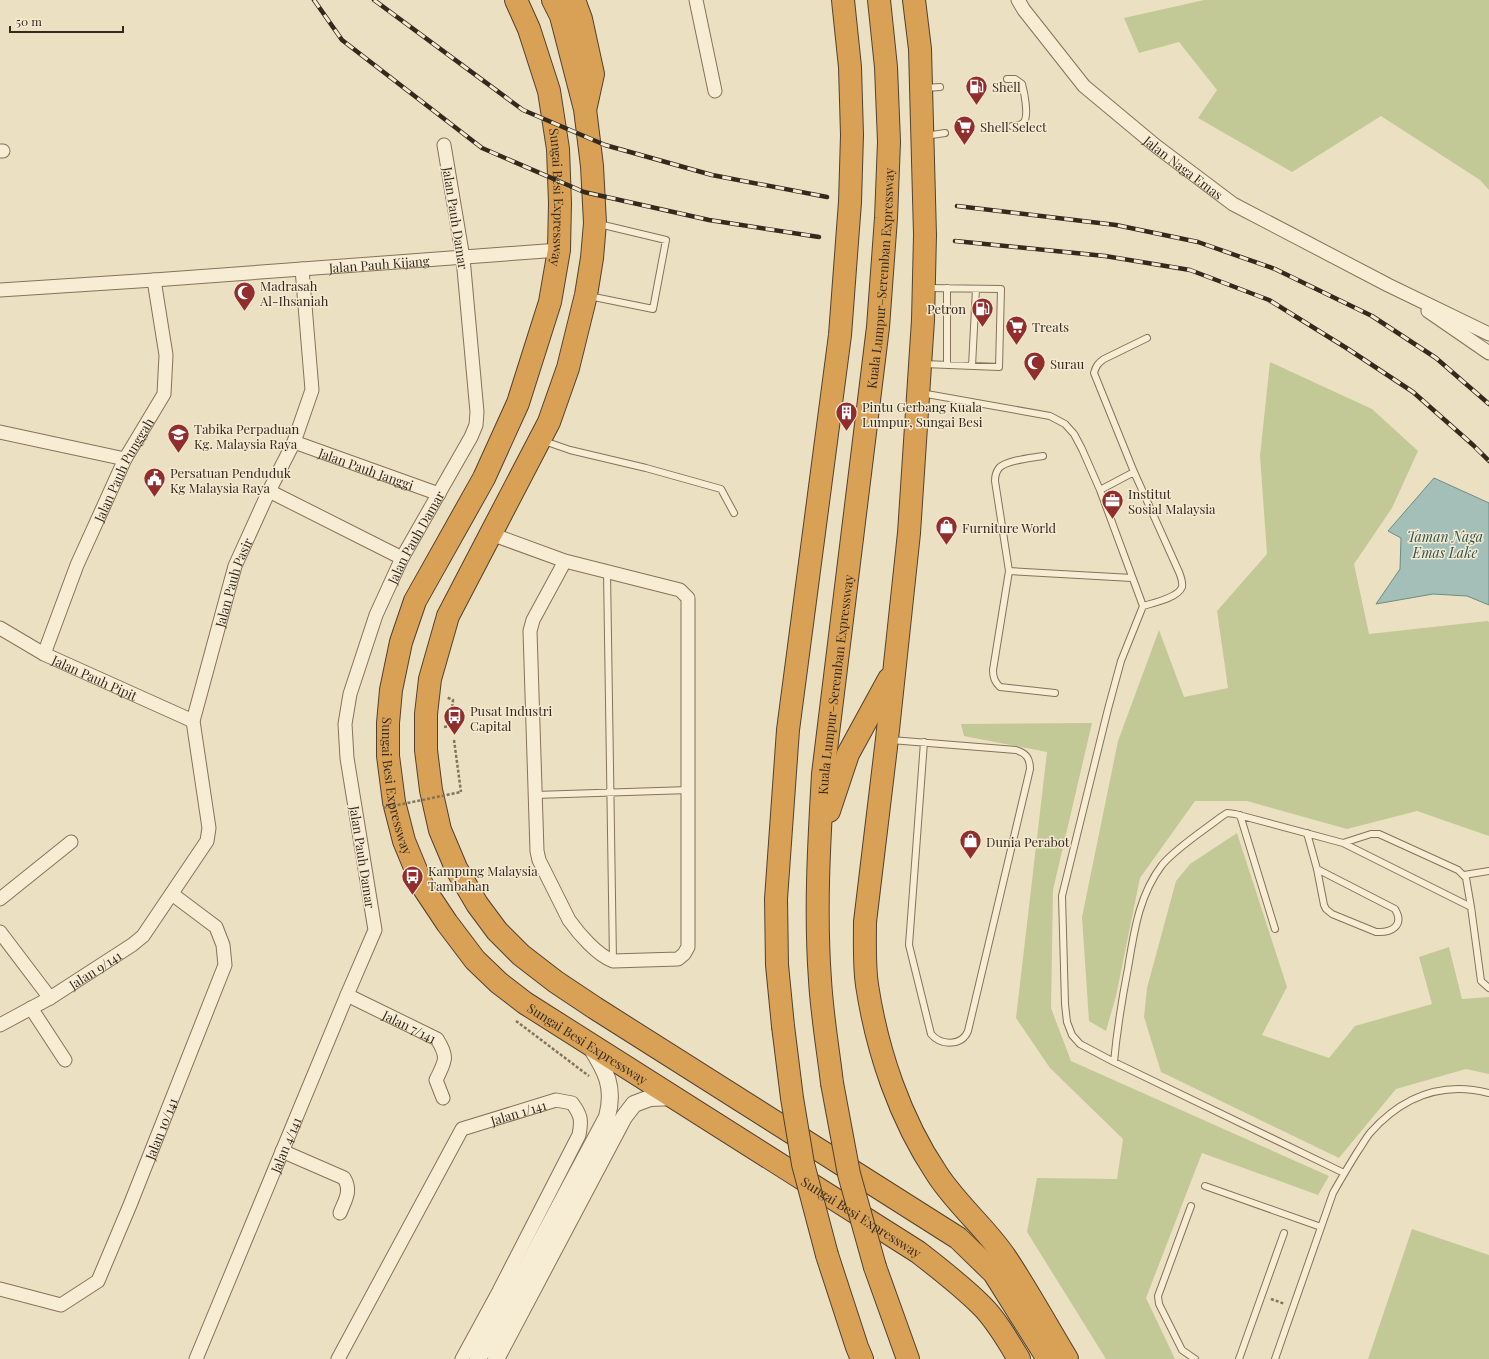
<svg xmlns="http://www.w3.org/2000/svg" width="1489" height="1359" font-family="'Playfair Display',serif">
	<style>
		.green { fill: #c2c997 }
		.water { fill: #a4bfb7; stroke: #6c8c85 }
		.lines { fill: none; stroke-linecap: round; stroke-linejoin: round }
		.service-casing { stroke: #85725a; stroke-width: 8 }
		.minor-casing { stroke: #85725a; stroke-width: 15 }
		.tertiary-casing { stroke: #85725a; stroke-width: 18 }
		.motorway-casing { stroke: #53402e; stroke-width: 24 }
		.path { stroke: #85725a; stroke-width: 2.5; stroke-dasharray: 3 2; stroke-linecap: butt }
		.service { stroke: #f7edd5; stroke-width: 6 }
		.minor { stroke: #f7edd5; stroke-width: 13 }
		.tertiary { stroke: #f7edd5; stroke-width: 16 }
		.motorway { stroke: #d8a156; stroke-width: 22 }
		.rail-casing { stroke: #35291e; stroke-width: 4.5 }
		.rail { stroke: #f4ead1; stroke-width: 3; stroke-dasharray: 9; stroke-linecap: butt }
		.motorway-bridge-casing { stroke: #53402e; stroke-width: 24; stroke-linecap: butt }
		.path-bridge { stroke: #85725a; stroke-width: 2.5; stroke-dasharray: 3 2; stroke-linecap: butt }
		.motorway-bridge { stroke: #d8a156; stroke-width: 22 }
		.labels { text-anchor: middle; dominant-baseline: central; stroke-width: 3; stroke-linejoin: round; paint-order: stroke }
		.poi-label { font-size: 13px; fill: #35291e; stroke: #f4ead1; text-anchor: start }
		.street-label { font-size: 13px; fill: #35291e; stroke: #f4ead1 }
		.water-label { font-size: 14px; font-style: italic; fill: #2d5453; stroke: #f4ead1 }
	</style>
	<rect width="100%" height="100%" fill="#ece0c2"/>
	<path class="green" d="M1204,0H1489V190L1480,180L1381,116L1292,172L1198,118L1217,90L1179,42L1139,53L1124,18Z
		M1270,362L1372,409L1418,451L1392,508L1354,564L1369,634L1487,621L1489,622V836L1417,811L1347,829L1247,801H1195L1140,878L1116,996L1106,1031L1089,1021L1082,917L1118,741L1159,630L1184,697L1228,688L1217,611L1267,554L1260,456Z
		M1092,723L1053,890L1051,1008L1071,1061L1329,1176L1318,1195L1202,1153L1146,1298L1175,1359H1106L1027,1232L1037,1178L1117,1179L1123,1139L1050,1068L1016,1018L1047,752L964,736L961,724Z
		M1237,833L1287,987L1262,1035L1329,1058L1355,1026L1432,1004L1419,957L1449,947L1462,999L1489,997V1074L1466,1069L1396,1089L1339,1158L1161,1072L1144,1017L1147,988L1176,881L1190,864Z
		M1412,1229L1489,1255V1359H1368Z"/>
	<path class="water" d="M1434,478L1489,503V605L1467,596L1433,594L1376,604L1400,569L1401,538L1388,531Z"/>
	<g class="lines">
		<defs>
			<path id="service" d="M1007,79H1015L1022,84C1024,91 1029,115 1024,122C1021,125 1016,126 1012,126
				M925,88L940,87
				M925,136L945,133
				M589,296L653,309L666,240L599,224
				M924,364L999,367L1001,289L927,288
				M947,365V288
				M972,366L976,289
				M921,393L1050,416L1065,424L1074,434L1082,449L1100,490L1143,606L1121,661L1108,709L1062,896L1065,1004L1067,1022L1072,1035L1080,1044L1114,1062L1344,1173
				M544,441L570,450L646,468L721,489L734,513
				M1043,456C1032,458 1006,460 999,468C996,472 995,476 995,481L1009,571L993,670C993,678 995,682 1000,687L1055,693
				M1100,490L1134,472
				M1009,571L1132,578
				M607,572L613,961
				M1143,606C1153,603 1178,598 1182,587C1183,582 1181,577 1179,572L1134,472L1094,373C1096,366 1098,363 1104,359L1147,338
				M891,740L1016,750C1026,753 1030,758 1030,769L968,1031C962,1046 941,1046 931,1034L909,945L924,742
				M535,795L689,790
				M1240,815L1275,929
				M1307,833L1317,869L1324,905L1326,909L1332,914L1376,932C1391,933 1405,926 1395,909L1317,869
				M1343,843L1371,834H1379L1458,870L1466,878L1471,907
				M1464,875L1489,871
				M1114,1062C1117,1030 1122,999 1128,968C1134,932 1139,895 1162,865C1175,849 1204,830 1221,817L1227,813L1235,814L1343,843L1471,907L1481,981L1489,988
				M1205,1186L1321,1227
				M1191,1206L1158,1296L1159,1304L1182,1350L1195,1359
				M1239,1359L1284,1233
				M1275,1359L1333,1193C1341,1179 1349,1165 1358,1151C1362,1145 1366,1138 1370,1133C1402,1097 1441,1081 1489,1093"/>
			<g id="minor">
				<path d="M696,0L715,91"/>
				<path id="s1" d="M1018,0L1024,10L1084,86L1156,146L1233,204L1388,285L1489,334"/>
				<path d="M0,151H3"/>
				<path id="s2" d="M0,290L154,280L559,250"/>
				<path d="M1428,311L1489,353"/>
				<path d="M0,432L125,459"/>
				<path id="s3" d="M294,442L439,494"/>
				<path d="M269,491L402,558"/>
				<path d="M491,534L565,561L680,590L688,598V947L684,954L678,959L613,961C597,955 579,934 569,920L539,860L537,851L530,631L533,620L565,561"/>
				<path id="s4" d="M0,628L44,654L193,721"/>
				<path id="s5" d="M44,654L77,565L125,459L164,394L166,355L154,280"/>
				<path d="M0,899L71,842"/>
				<path d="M0,932L50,998"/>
				<path id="s6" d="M347,995L437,1039C449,1058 445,1061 436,1080L443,1098"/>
				<path d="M31,1008L65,1060"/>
				<path id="s7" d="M0,1025L50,998L132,945L143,936L207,841L209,828L193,721L235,566L269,491L294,442L312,390L302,269"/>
				<path d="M282,1151L344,1178C352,1191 345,1200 340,1213"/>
				<path id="s8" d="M0,1289L61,1305L98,1281L130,1205L225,965L223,945L216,927L172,894"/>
				<path id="s9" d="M196,1359L347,995L375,930L347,758L345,724L350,694L376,615L402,558L471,437L476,425L477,412L463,258L444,145"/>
				<path id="s10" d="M338,1359L462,1129L556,1100L572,1103C581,1115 582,1120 579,1135L499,1291L462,1359"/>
			</g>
			<path id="tertiary" d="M478,1359L607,1117C615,1087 606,1071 590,1046
				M496,1359L624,1117L634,1104L650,1098L676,1097"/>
			<g id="motorway">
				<path id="s11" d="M516,0L529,29L549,91L558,149L560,203L559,250L550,302L518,403L484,478L415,601L401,642L391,690L388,723V756L394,802L404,841L423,887L447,923L475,960L499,983L525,1003L918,1252C940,1269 962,1286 982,1306C997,1321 1008,1341 1019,1359"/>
				<path d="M553,0L561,16L585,109L592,166L595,223L592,258L586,295L568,368L549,422L448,616L430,679L426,714V750L431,790L440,830L456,868L477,904L497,931L521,955L556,982L595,1008L958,1238L994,1273L1048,1359"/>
				<path d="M574,0L581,19L593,74L586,106"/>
				<path d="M914,0L920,49L925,235L923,320L909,533L887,739L865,922C865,943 864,965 867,985C877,1051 900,1119 937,1174C957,1205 986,1228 1006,1258C1028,1291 1047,1326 1067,1359"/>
				<path d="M829,811L848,754L889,679"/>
				<path d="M783,1026L777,965L776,899L788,730L840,335L850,202L852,135L850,67L843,0"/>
				<path id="s12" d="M832,1083C828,1049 822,1015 820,980C815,912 819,843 823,774L878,327L886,218L889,142L886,67L879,0"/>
				<path d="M827,1255L857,1347L862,1359"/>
				<path d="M875,1267L908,1359"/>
			</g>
		</defs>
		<use href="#service" class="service-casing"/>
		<use href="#minor" class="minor-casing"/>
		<use href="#tertiary" class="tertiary-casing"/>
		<use href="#motorway" class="motorway-casing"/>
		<path class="path" d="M444,727L450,726L453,700L446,697
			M454,740L461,792
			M516,1021L589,1076
			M1271,1299L1285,1304"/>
		<use href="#service" class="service"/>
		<use href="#minor" class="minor"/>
		<use href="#tertiary" class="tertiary"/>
		<use href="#motorway" class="motorway"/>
		<defs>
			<path id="rail" d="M314,0L342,40L482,148L584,192L709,220L819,237
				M374,0L523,110L605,145L712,175L827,197
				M957,206L1116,225L1198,242L1275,269L1372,316L1436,358L1489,404
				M955,241L1105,256L1190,270L1269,300L1348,349L1413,392L1473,445L1489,461"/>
		</defs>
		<use href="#rail" class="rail-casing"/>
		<use href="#rail" class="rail"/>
		<defs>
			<path id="motorway-bridge" d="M783,1026L792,1098L803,1164L827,1255
				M832,1083L849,1174L875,1267"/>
		</defs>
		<use href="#motorway-bridge" class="motorway-bridge-casing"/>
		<path class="path-bridge" d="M383,808L461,792"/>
		<use href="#motorway-bridge" class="motorway-bridge"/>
	</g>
	<defs>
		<symbol id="fuel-pin" viewBox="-11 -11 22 30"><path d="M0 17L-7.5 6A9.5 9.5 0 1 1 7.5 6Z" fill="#912e2d" stroke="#f4ead1"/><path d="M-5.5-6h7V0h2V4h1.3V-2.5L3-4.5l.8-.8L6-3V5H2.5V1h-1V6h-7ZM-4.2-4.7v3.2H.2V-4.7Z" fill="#fff"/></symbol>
		<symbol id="supermarket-pin" viewBox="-11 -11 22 30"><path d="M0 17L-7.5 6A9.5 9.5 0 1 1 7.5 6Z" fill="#912e2d" stroke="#f4ead1"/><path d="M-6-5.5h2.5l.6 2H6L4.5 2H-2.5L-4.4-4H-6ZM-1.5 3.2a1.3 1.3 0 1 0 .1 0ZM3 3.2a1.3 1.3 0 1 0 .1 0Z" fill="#fff"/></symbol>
		<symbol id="mosque-pin" viewBox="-11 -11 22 30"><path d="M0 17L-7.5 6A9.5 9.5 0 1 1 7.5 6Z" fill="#912e2d" stroke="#f4ead1"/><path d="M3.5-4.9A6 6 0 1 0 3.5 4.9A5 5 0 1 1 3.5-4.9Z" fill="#fff"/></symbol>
		<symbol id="building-pin" viewBox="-11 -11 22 30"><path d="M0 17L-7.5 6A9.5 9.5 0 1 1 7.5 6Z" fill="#912e2d" stroke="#f4ead1"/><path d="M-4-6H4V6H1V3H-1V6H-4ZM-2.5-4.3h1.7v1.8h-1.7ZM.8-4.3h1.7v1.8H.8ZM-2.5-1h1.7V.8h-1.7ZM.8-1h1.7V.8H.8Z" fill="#fff"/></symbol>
		<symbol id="school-pin" viewBox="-11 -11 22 30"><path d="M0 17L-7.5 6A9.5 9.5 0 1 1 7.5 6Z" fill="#912e2d" stroke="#f4ead1"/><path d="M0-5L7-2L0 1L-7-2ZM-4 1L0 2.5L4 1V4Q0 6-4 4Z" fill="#fff"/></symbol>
		<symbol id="civic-pin" viewBox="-11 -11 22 30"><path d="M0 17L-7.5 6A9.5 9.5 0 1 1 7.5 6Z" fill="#912e2d" stroke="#f4ead1"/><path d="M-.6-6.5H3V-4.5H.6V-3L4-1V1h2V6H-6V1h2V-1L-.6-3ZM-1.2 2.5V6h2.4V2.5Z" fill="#fff"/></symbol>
		<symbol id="office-pin" viewBox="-11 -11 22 30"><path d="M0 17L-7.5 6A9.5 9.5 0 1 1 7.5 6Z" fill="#912e2d" stroke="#f4ead1"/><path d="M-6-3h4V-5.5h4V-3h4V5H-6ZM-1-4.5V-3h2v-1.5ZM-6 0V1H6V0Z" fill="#fff"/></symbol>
		<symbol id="shop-pin" viewBox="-11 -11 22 30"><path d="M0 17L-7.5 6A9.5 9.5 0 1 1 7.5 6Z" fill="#912e2d" stroke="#f4ead1"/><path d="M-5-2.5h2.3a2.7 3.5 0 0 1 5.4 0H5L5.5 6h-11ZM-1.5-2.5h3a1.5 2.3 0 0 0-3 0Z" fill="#fff"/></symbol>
		<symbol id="bus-pin" viewBox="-11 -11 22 30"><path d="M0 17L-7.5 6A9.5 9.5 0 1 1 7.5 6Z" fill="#912e2d" stroke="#f4ead1"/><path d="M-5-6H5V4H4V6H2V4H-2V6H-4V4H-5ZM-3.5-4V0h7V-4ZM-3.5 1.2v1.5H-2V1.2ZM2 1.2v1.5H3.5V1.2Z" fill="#fff"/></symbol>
	</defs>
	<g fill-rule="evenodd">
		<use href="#fuel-pin" x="964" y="74" width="25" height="34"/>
		<use href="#supermarket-pin" x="952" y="114" width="25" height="34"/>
		<use href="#mosque-pin" x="232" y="280" width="25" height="34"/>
		<use href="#fuel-pin" x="970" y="296" width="25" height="34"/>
		<use href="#supermarket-pin" x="1004" y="314" width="25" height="34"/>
		<use href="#mosque-pin" x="1022" y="350" width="25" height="34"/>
		<use href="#building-pin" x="834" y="400" width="25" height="34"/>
		<use href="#school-pin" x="166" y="422" width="25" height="34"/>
		<use href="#civic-pin" x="142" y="466" width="25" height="34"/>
		<use href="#office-pin" x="1100" y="488" width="25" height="34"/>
		<use href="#shop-pin" x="934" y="514" width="25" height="34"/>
		<use href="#bus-pin" x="442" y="704" width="25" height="34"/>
		<use href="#shop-pin" x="958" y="828" width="25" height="34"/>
		<use href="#bus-pin" x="400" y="864" width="25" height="34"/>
	</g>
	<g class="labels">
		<g class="poi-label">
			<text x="992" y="86">Shell</text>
			<text x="980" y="126">Shell Select</text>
			<text x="260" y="285">Madrasah<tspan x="260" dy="15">Al-Ihsaniah</tspan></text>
			<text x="966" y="308" text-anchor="end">Petron</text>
			<text x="1032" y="326">Treats</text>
			<text x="1050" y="363">Surau</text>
			<text x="862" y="406">Pintu Gerbang Kuala<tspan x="862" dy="15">Lumpur, Sungai Besi</tspan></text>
			<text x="194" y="428">Tabika Perpaduan<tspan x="194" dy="15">Kg. Malaysia Raya</tspan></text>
			<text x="170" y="472">Persatuan Penduduk<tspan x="170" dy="15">Kg Malaysia Raya</tspan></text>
			<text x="1128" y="493">Institut<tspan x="1128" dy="15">Sosial Malaysia</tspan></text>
			<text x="962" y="527">Furniture World</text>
			<text x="470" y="710">Pusat Industri<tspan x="470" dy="15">Capital</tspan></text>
			<text x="986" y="841">Dunia Perabot</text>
			<text x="428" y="870">Kampung Malaysia<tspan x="428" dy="15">Tambahan</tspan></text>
		</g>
		<g class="street-label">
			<text stroke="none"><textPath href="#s1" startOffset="237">Jalan Naga Emas</textPath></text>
			<text stroke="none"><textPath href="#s11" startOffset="204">Sungai Besi Expressway</textPath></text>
			<text transform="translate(456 218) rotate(81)">Jalan Pauh Damar</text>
			<text stroke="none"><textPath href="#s2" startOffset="380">Jalan Pauh Kijang</textPath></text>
			<text stroke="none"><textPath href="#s12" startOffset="809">Kuala Lumpur–Seremban Expressway</textPath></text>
			<text stroke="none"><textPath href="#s3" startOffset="77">Jalan Pauh Janggi</textPath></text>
			<text stroke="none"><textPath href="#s5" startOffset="201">Jalan Pauh Punggah</textPath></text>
			<text stroke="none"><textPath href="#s9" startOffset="874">Jalan Pauh Damar</textPath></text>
			<text stroke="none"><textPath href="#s7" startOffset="549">Jalan Pauh Pasir</textPath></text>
			<text stroke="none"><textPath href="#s4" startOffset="107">Jalan Pauh Pipit</textPath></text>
			<text stroke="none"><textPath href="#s12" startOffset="400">Kuala Lumpur–Seremban Expressway</textPath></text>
			<text stroke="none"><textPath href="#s11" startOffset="828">Sungai Besi Expressway</textPath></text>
			<text transform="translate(363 857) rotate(81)">Jalan Pauh Damar</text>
			<text stroke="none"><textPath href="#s7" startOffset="110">Jalan 9/141</textPath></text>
			<text stroke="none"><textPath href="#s6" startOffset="70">Jalan 7/141</textPath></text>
			<text stroke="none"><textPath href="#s11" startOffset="1164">Sungai Besi Expressway</textPath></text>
			<text stroke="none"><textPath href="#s10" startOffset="320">Jalan 1/141</textPath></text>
			<text stroke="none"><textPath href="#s8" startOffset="272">Jalan 10/141</textPath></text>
			<text stroke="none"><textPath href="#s9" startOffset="232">Jalan 4/141</textPath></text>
			<text stroke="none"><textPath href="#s11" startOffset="1488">Sungai Besi Expressway</textPath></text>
		</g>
		<g class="water-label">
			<text x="1445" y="536">Taman Naga<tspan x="1445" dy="16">Emas Lake</tspan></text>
		</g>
	</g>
	<path d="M10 26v6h113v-6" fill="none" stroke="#35291e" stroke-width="2"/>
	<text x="16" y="26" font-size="12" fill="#35291e" stroke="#f4ead1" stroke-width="3" paint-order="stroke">50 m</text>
</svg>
